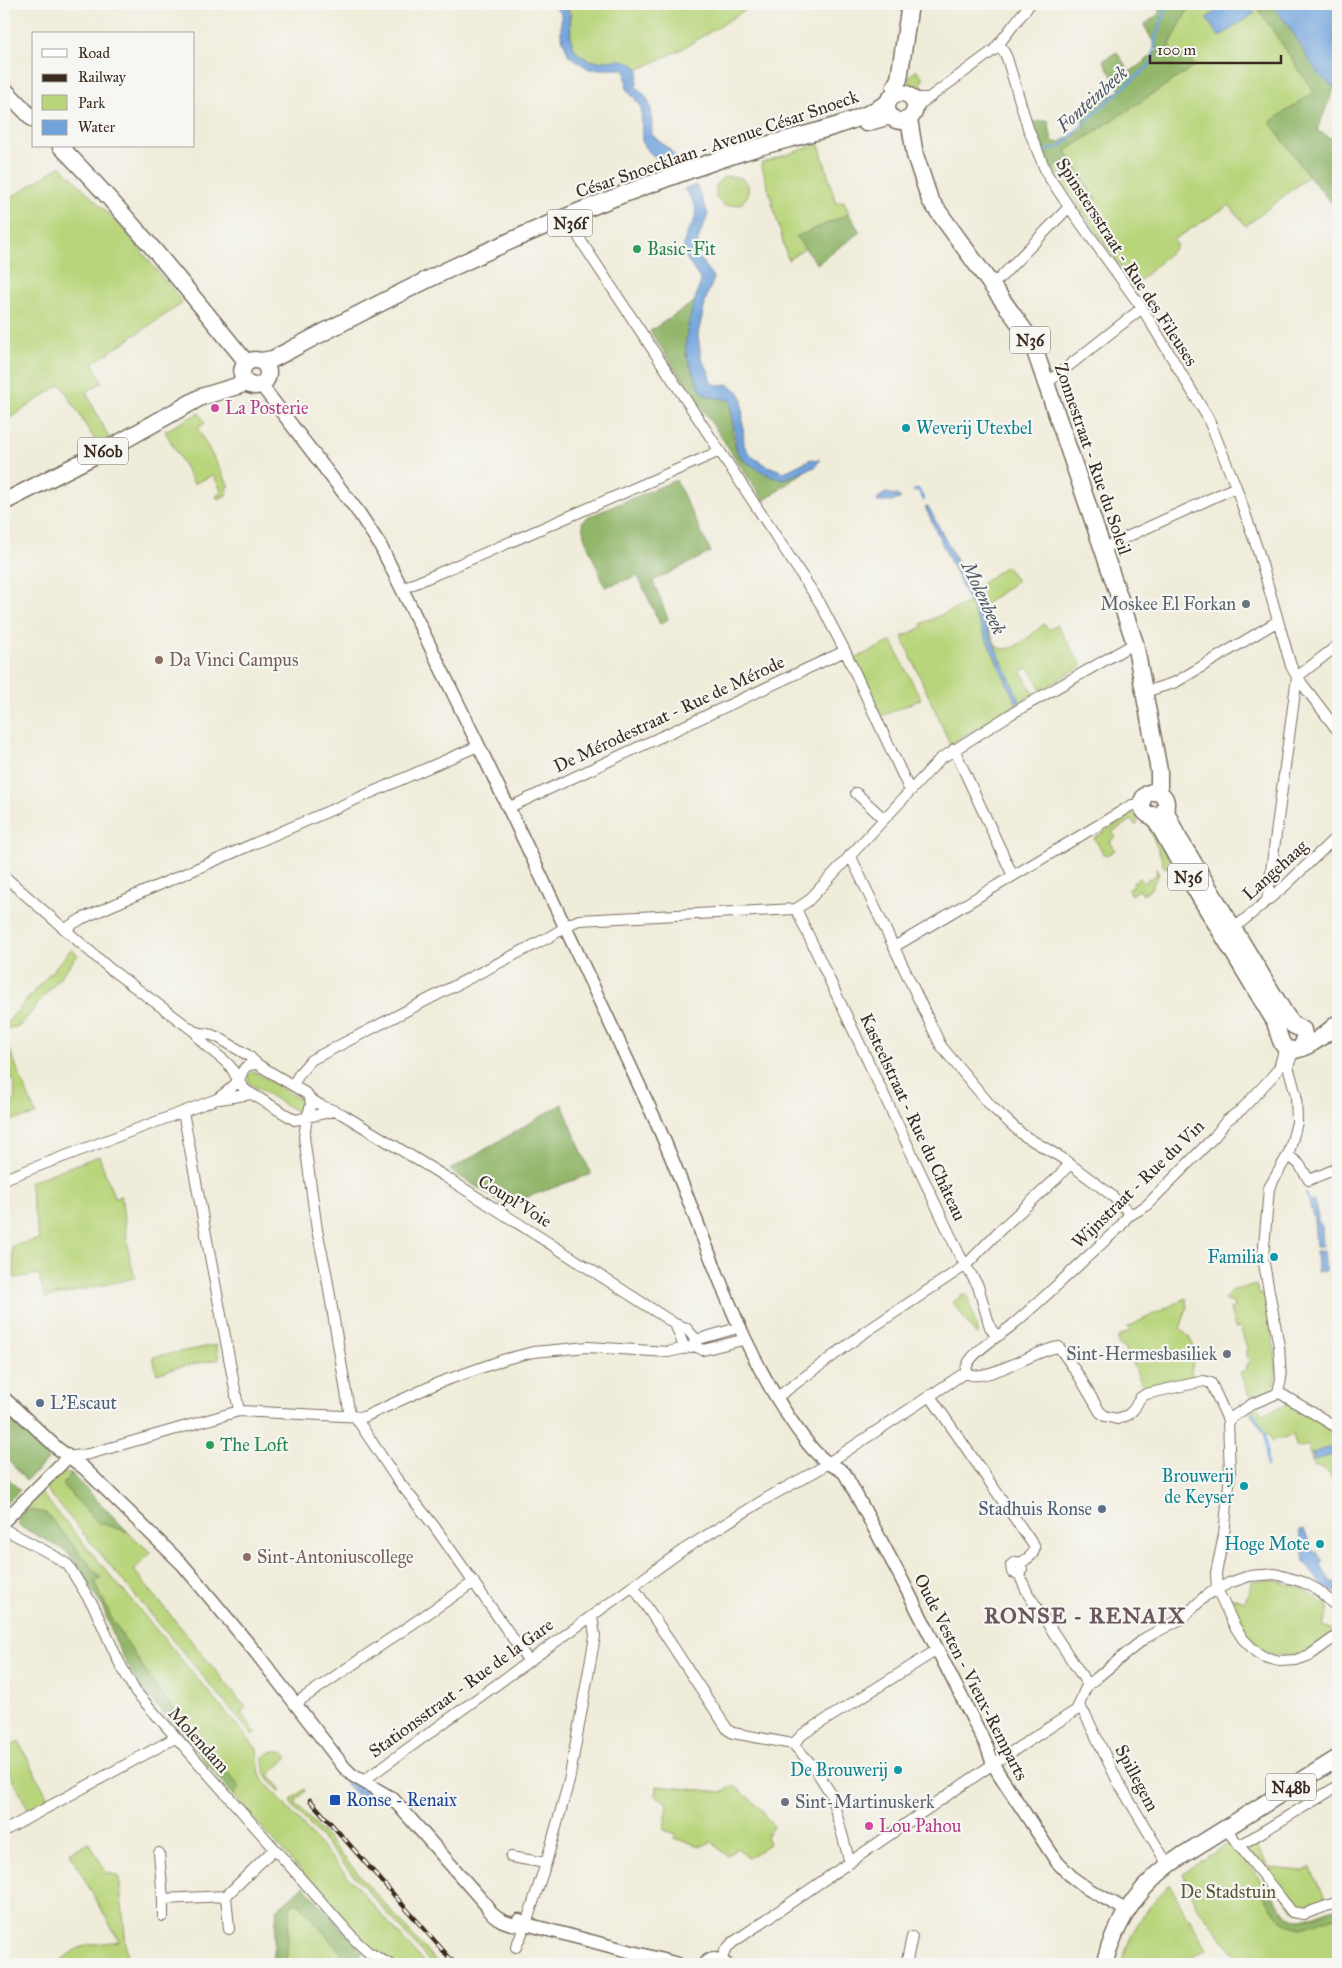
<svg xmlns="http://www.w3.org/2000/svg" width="1342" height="1968" font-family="'IM FELL Great Primer',serif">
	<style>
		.green { fill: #b9d57b; stroke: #7a804c }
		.forest { fill: #92b66b; stroke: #667044 }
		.water { fill: #70a3dc; stroke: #56667d }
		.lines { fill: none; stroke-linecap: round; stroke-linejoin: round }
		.stream { stroke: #70a3dc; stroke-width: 2.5 }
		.minor-casing { stroke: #7a6e60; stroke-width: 12 }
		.tertiary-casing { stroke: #7a6e60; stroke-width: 15 }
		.secondary-casing { stroke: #7a6e60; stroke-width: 18 }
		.primary-casing { stroke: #7a6e60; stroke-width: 19 }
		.minor { stroke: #fff; stroke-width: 10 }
		.tertiary { stroke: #fff; stroke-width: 12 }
		.secondary { stroke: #fff; stroke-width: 15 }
		.primary { stroke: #fff; stroke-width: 16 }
		.rail-casing { stroke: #3b2a1e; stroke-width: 4.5 }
		.rail { stroke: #f6f6f2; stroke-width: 2.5; stroke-dasharray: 8; stroke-linecap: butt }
		.leisure-dot { fill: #2e9e5b; stroke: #f6f6f2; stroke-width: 2 }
		.hotel-dot { fill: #d1479c; stroke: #f6f6f2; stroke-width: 2 }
		.culture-dot { fill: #0f9aa8; stroke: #f6f6f2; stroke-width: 2 }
		.worship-dot { fill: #6b7280; stroke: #f6f6f2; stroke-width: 2 }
		.education-dot { fill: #8d6e63; stroke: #f6f6f2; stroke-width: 2 }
		.service-dot { fill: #5c6f8a; stroke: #f6f6f2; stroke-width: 2 }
		.transit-dot { fill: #1a4fb4; stroke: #f6f6f2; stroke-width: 2 }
		.labels { text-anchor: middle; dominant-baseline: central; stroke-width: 4.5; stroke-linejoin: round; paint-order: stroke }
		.shield { fill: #f6f6f2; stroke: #73675e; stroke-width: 1 }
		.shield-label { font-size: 16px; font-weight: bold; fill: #3b2a1e }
		.street-label { font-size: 18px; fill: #3b2a1e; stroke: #f6f6f2 }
		.leisure-label { font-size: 18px; fill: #27864d; stroke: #f6f6f2; text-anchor: start }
		.hotel-label { font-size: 18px; fill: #b23c85; stroke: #f6f6f2; text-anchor: start }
		.culture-label { font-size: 18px; fill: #0d838f; stroke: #f6f6f2; text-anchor: end }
		.worship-label { font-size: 18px; fill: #5b616d; stroke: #f6f6f2; text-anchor: end }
		.education-label { font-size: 18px; fill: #785e54; stroke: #f6f6f2; text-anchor: start }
		.service-label { font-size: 18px; fill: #4e5e75; stroke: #f6f6f2; text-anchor: start }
		.transit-label { font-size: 18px; fill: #164399; stroke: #f6f6f2; text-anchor: start }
		.park-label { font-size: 18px; fill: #5a5535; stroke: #f6f6f2 }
		.water-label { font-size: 19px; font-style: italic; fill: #4e5460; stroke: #f6f6f2 }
		.district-label { font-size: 22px; font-weight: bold; letter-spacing: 1px; fill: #6b585f; stroke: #f6f6f2 }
	</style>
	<rect width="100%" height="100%" fill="#f6f6f2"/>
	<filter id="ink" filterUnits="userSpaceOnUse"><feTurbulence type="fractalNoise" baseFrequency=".02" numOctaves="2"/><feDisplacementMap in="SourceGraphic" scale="10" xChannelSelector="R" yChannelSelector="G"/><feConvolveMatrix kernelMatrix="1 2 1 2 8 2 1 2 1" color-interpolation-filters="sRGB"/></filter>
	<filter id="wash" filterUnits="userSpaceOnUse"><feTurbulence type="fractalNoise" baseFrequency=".0096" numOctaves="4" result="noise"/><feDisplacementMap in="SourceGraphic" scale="20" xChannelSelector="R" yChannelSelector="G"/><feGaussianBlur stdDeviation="1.12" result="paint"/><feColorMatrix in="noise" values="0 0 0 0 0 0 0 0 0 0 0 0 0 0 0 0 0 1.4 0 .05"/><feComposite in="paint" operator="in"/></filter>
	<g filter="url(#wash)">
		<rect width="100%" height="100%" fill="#f0ecda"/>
		<path class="green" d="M565,4H755L682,49L638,70L596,64L575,52L570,41L571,13Z
			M1191,4H1255L1314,92L1270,122L1309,176L1246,226L1229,205L1173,240L1177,246L1134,286L1053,169L1060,163L1089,204L1066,151L1194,66L1172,52L1170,44Z
			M917,70L924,79L920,82L926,90L917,89L910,83L909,76Z
			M819,144L836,203L844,201L849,214L796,237L805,248L788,260L761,163Z
			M61,166L125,231L183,303L93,363L102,382L86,392L109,438L97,444L61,384L4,422V202Z
			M728,176L741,178L748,184V195L741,204L725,206L716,198V185L722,178Z
			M199,413L205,423L198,429L229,486L226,487L228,494L218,499L216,496L222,492L213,475L194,484L165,431Z
			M1006,566L1017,581L979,609L997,647C1014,655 1031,634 1044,624L1049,630L1057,625L1082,666L1041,690L1032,672L1028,668L1021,672L1034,694L950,744L902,637L923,627L921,624L974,600L970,592Z
			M892,641C901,661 911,679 921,699L882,716L854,659Z
			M1134,813L1138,814L1137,825H1135L1132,820L1112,832L1116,837L1110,841L1115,850L1105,856L1094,838Z
			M1148,823H1150L1155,837L1173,865L1167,868L1164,867C1160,850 1152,840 1148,823Z
			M1155,867L1159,874L1150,890L1142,894L1139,889L1131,895L1128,890L1134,886L1132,883L1139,878L1144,883L1157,874Z
			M71,949L78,955L20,1026L4,1029V1026Z
			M4,1036L36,1115L4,1122V1108L16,1100L13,1080L4,1057Z
			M253,1071L302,1101L304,1103L302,1109L297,1112L249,1083L248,1076Z
			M99,1156L114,1197L121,1196L130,1260L135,1278L45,1298L39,1274L15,1278L12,1246L39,1239L29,1182Z
			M1256,1285L1259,1294L1265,1293C1266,1315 1285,1374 1271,1390L1249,1396L1240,1372L1247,1370L1246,1365L1250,1364L1246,1352L1248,1351L1240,1327L1235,1328L1230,1309L1234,1308L1233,1303L1223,1300L1233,1290Z
			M963,1295L968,1296L978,1334L976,1335L953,1302Z
			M1186,1298L1187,1308L1180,1329L1189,1337L1194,1348V1360L1191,1371L1192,1379L1145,1389L1123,1346L1120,1347L1117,1340L1119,1339L1118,1337L1130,1331L1128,1327Z
			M216,1345L219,1359L179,1367L157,1374L153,1357Z
			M1291,1404L1338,1432V1488L1330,1474L1313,1464L1307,1445L1297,1448L1293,1435L1271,1441L1269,1434H1265L1250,1412L1258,1407L1261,1414Z
			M65,1473L72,1474L63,1484L97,1522L128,1532L151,1553L134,1570L246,1708L241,1713L256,1733L253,1736L45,1488L59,1475Z
			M41,1493L257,1749L260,1774L263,1780L425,1964H397L366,1945L234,1796L160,1693L112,1620L95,1582L100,1579L25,1509Z
			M1273,1580L1304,1589L1329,1608L1323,1626L1335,1630C1304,1665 1260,1666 1238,1622C1234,1614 1230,1607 1230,1597L1245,1602L1252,1581Z
			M19,1742L49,1800L29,1811L4,1762V1750Z
			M271,1752H283L288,1757L269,1775L282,1790L280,1792C270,1781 262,1773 263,1757Z
			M734,1785L763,1811L764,1816L774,1826L766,1836L769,1844L748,1858L737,1848L727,1856L712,1842L700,1846L674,1838L676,1834L664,1830L667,1811L666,1802L655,1795L656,1786L724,1792Z
			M304,1789L305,1791L295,1802L438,1964L431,1963L291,1804V1800Z
			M1253,1841L1270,1868L1302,1871L1312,1867L1326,1902L1301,1911L1293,1909L1245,1847Z
			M89,1842L106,1872L119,1876L128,1964H59C77,1942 94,1945 119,1941L70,1853Z
			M1231,1842L1288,1916L1300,1920L1338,1907V1964H1243L1197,1906L1183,1873Z
			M1169,1884L1207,1949L1180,1964H1121C1132,1927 1144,1913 1169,1884Z
			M298,1901L346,1959L343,1964H286L290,1907Z"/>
		<path class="forest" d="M1155,4H1191L1170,44L1172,52L1182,57L1189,56L1195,66L1066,151L1096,199L1089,204L1060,163L1053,169L1044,158L1032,123L1048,120L1052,141L1059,143L1085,128L1080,114L1120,90L1103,60L1117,52L1130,72L1158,51L1144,25L1160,13Z
			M1255,4H1271C1279,14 1288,24 1294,35C1306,54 1316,74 1335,87L1317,130L1338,142C1338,156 1335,165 1336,180L1338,181V211L1309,176L1270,122L1314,92Z
			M849,214L860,232L817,264L796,237Z
			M694,302L686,347V355L702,392L707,396L730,399C733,417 729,452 746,462C759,469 776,473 790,478L809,468L764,501L650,331Z
			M676,480L711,552L653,581L668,619L660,624L638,576L605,587L584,536L582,522L588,517Z
			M562,1104L591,1174L505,1205L450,1170Z
			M4,1411L48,1454V1460L26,1481L4,1454Z
			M4,1474L20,1490L4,1505Z
			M72,1474L128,1532L97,1522L62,1484Z
			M25,1509L46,1513L101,1578L95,1582L112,1620L160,1693L240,1787L234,1796L142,1689L120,1652L102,1606L76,1563L65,1550L19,1526L18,1518Z
			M304,1886L363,1953L351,1964H343L346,1959L298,1902L290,1907L286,1964H272L277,1909Z
			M1265,1886L1288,1916C1304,1924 1323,1913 1338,1907V1916L1302,1928L1286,1924L1283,1922L1259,1891Z"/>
		<path class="water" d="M552,4H564C579,22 560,45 585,58C603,68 625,50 639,70L636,87C655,102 651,112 652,135L670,150L681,163L666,169L645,148L642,143L641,106L627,90L625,69H589L569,56L561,35V14Z
			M1228,4H1249L1255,13L1219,37L1206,18Z
			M1271,4H1338V88C1318,81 1306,54 1295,36C1288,24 1279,14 1271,4Z
			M696,185L708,214C703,233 690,242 703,263C706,268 711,273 714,279L707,295L698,334L701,358L708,370L711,383L723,386L728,384L739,392L742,399L744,445C750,460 770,467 784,472L811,459L820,460L815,467L784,479L768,475L746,462L737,452L730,400L707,396L702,392C698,384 687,360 686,352C684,333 694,300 701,282C696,271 687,263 684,251C681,232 698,223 696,210C695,202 688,195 684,189Z
			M886,493L896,495L901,498L892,502H877L879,497Z
			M928,506L952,552L1020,701L1016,703L925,507Z
			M1314,1201L1317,1207L1318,1221L1322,1226L1323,1246H1316L1314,1219L1309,1203Z
			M1316,1251H1324L1326,1271L1317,1272Z
			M1337,1445L1338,1453L1314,1461L1312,1453Z
			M1304,1529L1313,1552H1317L1323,1562L1321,1565L1332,1584L1338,1582V1592C1325,1594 1311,1572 1306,1562H1304L1300,1530Z
			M342,1773L372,1793V1799L366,1801C355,1795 346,1785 340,1774Z"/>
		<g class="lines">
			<path class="stream" d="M1046,151L1061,146L1098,110L1152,63L1156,36L1168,4
				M914,491L918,489L924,500
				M1306,1194L1311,1204
				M1253,1412L1265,1433L1267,1466"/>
		</g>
	</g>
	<g filter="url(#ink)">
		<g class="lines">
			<defs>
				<path id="minor" d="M1000,44L1007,58L1028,128L1047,174L1069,207L1142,308L1208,418L1236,487L1259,554L1291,666L1297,677L1338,731
					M912,98H927
					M915,108L994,50L1030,4
					M571,223L581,241L820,603L845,651L910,791
					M990,282L999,279L1069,207
					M1047,383L1142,308
					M1103,548L1236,487
					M402,589L720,451
					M1297,677L1338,645
					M1145,692L1176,682L1278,621
					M954,749L1013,876
					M856,793L884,819
					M508,808L845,651
					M850,855L941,1046L991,1106L1023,1135L1062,1158L1110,1194L1131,1214
					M4,876L109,968L195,1032C203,1047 217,1053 229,1065C236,1073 238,1085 247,1091L295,1120L334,1111
					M1267,901L1297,677
					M796,909L960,1256L978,1286L990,1327L994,1333L1000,1335
					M65,929L81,919L478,746
					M1233,929L1286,885L1338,835
					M894,947L1132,805L1143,804
					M195,1032L212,1035L221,1039L249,1056L257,1064L307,1094L310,1099L311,1105L307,1117L304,1137L317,1230L326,1272L350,1416
					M293,1085L300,1073L311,1060L551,936L572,923L579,920L796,909L808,901L940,759L1011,714L1135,643
					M220,1099L251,1094
					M310,1099L322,1106L342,1114L444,1176L635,1298L675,1324L686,1328L694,1337L695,1346
					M183,1112L239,1411
					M1288,1155L1299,1164L1309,1180L1338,1168
					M4,1179L217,1099C224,1094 231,1089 237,1082C245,1073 239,1065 257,1064
					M675,1324L685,1349
					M695,1346L699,1339L741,1327
					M966,1372C980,1387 1039,1348 1059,1347L1079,1376L1100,1412L1105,1416L1117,1419L1128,1415L1134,1409L1140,1398L1146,1394L1204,1381L1211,1383L1228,1420L1230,1474L1224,1535L1216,1573L1217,1589L1234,1625L1243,1639L1256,1652L1264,1657L1280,1661L1296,1660L1310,1655L1338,1635
					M966,1372C964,1356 999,1336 1010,1327C1048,1295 1083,1260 1120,1227L1127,1217L1146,1206L1215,1136L1226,1121L1242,1109L1270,1079L1279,1068L1285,1047
					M1278,1392L1338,1428
					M930,1396L1034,1546C1036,1555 1027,1558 1021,1563L1015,1562L1011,1565L1012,1572L1019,1574
					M776,1398L864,1333L966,1265L1000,1230L1057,1178L1069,1165
					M356,1418L396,1478L434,1526L528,1660
					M1228,1420L1252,1404L1276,1394L1278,1392L1281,1379L1279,1346L1263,1258L1269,1188L1289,1153L1297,1122L1296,1095L1288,1066L1294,1050
					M68,1457L89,1454L239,1411L364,1417L438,1383L506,1359L533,1352L588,1347L668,1352L695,1346L703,1350L746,1339
					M4,1529L51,1554L68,1565L94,1607L118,1660L135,1691L357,1942L368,1952L389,1964
					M1022,1569L1019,1574L1028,1594L1088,1685
					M633,1586L728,1730L733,1733L793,1744L814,1767L831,1794L850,1863
					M296,1703L474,1582
					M1079,1706L1086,1716L1118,1782L1168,1865
					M793,1744L803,1734L937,1650
					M363,1781L683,1550L767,1498L816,1471L966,1372
					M1226,1829L1292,1912L1304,1914L1338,1902
					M4,1831L175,1738
					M1239,1846L1338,1786
					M159,1853L163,1899L226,1896
					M511,1857L546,1863
					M163,1899V1916
					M229,1929L226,1896L274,1849
					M516,1947L526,1924L546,1863L569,1781L595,1636L592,1616
					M721,1960L725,1951L732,1943L993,1764L1075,1711C1082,1704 1081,1693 1088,1685L1145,1638L1183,1618L1205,1596L1229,1583L1249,1576L1275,1574L1303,1582L1318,1590L1338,1608
					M906,1964L912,1937"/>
				<path id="tertiary" d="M261,385L359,513L380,545C474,733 564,923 652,1113C704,1224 732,1347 809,1445C814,1451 821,1458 828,1463C834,1467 840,1468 845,1474L900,1576L987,1747L993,1764L999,1774L1057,1862L1074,1879L1088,1889L1126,1910
					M4,1398L57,1448L84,1468L183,1565L257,1654L344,1767L352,1775L393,1799L486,1905C493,1919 510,1927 526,1924
					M4,1521L68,1457
					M519,1920L526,1924L678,1964
					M704,1964C711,1957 718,1958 726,1964"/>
				<path id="secondary" d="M4,89L34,120
					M60,146C127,214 187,289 247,363"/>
				<path id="primary" d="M887 107a14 14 0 1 1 28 0a14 14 0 1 1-28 0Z
					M895,94V86L899,79L910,4
					M909,119L915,155L930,200L1029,337L1034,348L1135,643L1159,771V793
					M866,123L890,116
					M242 373a13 13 0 1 1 26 0a13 13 0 1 1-26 0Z
					M261,361L273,359C395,294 518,232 648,185C684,172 721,158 759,147C797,136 855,125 887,103
					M4,502L119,443L201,397L247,383
					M1142 804a12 12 0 1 1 24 0a12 12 0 1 1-24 0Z
					M1165,809L1176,834L1285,1014L1293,1025L1303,1030L1305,1040L1301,1047
					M1153,815L1188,877L1274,1020C1278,1028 1279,1041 1284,1046C1297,1060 1328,1032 1338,1023
					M1104,1964C1117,1917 1142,1881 1183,1855L1338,1758"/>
			</defs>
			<use href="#minor" class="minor-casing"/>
			<use href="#tertiary" class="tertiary-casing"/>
			<use href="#secondary" class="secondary-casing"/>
			<use href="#primary" class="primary-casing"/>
			<use href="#minor" class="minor"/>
			<use href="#tertiary" class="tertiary"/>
			<use href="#secondary" class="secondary"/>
			<use href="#primary" class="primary"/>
			<defs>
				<path id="rail" d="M310,1800L455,1964"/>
			</defs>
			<use href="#rail" class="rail-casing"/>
			<use href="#rail" class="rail"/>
		</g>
	</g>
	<g class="leisure-dot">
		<circle cx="637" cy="249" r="5"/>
		<circle cx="210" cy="1445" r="5"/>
	</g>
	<g class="hotel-dot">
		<circle cx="215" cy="408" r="5"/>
		<circle cx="869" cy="1826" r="5"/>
	</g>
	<g class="culture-dot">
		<circle cx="906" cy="428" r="5"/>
		<circle cx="1274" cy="1257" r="5"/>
		<circle cx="1244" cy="1486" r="5"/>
		<circle cx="1320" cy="1544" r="5"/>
		<circle cx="898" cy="1770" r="5"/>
	</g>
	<g class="worship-dot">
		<circle cx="1246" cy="604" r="5"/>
		<circle cx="1227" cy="1354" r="5"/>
		<circle cx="785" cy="1802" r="5"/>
	</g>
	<g class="education-dot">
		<circle cx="159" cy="660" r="5"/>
		<circle cx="247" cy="1557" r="5"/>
	</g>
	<g class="service-dot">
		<circle cx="40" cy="1403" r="5"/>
		<circle cx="1102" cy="1509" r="5"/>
	</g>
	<rect class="transit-dot" x="329" y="1794" width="12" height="12" rx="2.5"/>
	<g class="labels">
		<g class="shield">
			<rect x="547.5" y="209.5" width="45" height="27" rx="4"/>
			<rect x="1010" y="326.5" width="40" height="27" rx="4"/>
			<rect x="78" y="437.5" width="50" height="27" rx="4"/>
			<rect x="1168" y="863.5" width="40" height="27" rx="4"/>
			<rect x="1266" y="1773.5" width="50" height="27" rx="4"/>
		</g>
		<g class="shield-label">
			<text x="570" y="223">N36f</text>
			<text x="1030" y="340">N36</text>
			<text x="103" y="451">N60b</text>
			<text x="1188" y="877">N36</text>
			<text x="1291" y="1787">N48b</text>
		</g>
		<g class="street-label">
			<text transform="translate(717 144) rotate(-19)">César Snoecklaan - Avenue César Snoeck</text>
			<text transform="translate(1127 262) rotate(57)">Spinstersstraat - Rue des Fileuses</text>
			<text transform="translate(1093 459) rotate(71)">Zonnestraat - Rue du Soleil</text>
			<text transform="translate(669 714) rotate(-25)">De Mérodestraat - Rue de Mérode</text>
			<text transform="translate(1275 870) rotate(-42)">Langehaag</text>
			<text transform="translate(913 1117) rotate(65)">Kasteelstraat - Rue du Château</text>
			<text transform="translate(1138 1184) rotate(-44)">Wijnstraat - Rue du Vin</text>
			<text transform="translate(515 1201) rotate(32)">Coupl'Voie</text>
			<text transform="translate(971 1677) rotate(63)">Oude Vesten - Vieux-Remparts</text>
			<text transform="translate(461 1688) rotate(-36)">Stationsstraat - Rue de la Gare</text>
			<text transform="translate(199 1740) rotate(48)">Molendam</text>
			<text transform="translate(1137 1778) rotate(62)">Spillegem</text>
		</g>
		<g class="leisure-label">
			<text x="647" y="249">Basic-Fit</text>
			<text x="220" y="1445">The Loft</text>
		</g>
		<g class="hotel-label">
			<text x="225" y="408">La Posterie</text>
			<text x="879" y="1826">Lou Pahou</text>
		</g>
		<g class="culture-label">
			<text x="916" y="428" text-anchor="start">Weverij Utexbel</text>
			<text x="1264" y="1257">Familia</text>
			<text x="1234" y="1476">Brouwerij<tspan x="1234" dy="21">de Keyser</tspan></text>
			<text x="1310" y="1544">Hoge Mote</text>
			<text x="888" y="1770">De Brouwerij</text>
		</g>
		<g class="worship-label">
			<text x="1236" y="604">Moskee El Forkan</text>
			<text x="1217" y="1354">Sint-Hermesbasiliek</text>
			<text x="795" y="1802" text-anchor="start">Sint-Martinuskerk</text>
		</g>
		<g class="education-label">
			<text x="169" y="660">Da Vinci Campus</text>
			<text x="257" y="1557">Sint-Antoniuscollege</text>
		</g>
		<g class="service-label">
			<text x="50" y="1403">L'Escaut</text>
			<text x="1092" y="1509" text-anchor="end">Stadhuis Ronse</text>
		</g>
		<g class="transit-label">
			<text x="346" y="1800">Ronse - Renaix</text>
		</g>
		<g class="park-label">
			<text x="1228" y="1892">De Stadstuin</text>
		</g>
		<g class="water-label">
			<text transform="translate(1092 99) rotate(-42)">Fonteinbeek</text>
			<text transform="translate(984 598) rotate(65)">Molenbeek</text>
		</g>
		<g class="district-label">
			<text x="1085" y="1615">RONSE - RENAIX</text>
		</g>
	</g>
	<rect width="1342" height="1968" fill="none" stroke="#f6f6f2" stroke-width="20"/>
	<rect x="32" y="32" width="162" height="115" fill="#f6f6f2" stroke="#aba49d"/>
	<rect x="42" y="49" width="25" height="8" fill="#ffffff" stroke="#aba49d"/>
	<text x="78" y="58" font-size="15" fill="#3b2a1e">Road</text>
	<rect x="42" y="74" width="25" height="8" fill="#3b2a1e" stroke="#aba49d"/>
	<text x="78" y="82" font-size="15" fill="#3b2a1e">Railway</text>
	<rect x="42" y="95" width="25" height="15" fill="#b9d57b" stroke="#aba49d"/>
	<text x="78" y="108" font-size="15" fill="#3b2a1e">Park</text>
	<rect x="42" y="120" width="25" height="15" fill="#70a3dc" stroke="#aba49d"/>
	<text x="78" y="132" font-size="15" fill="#3b2a1e">Water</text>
	<path d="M1150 55v8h131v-8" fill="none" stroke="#3b2a1e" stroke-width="2.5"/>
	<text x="1157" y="55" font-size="15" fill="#3b2a1e" stroke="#f6f6f2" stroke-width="4" paint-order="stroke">100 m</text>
</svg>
